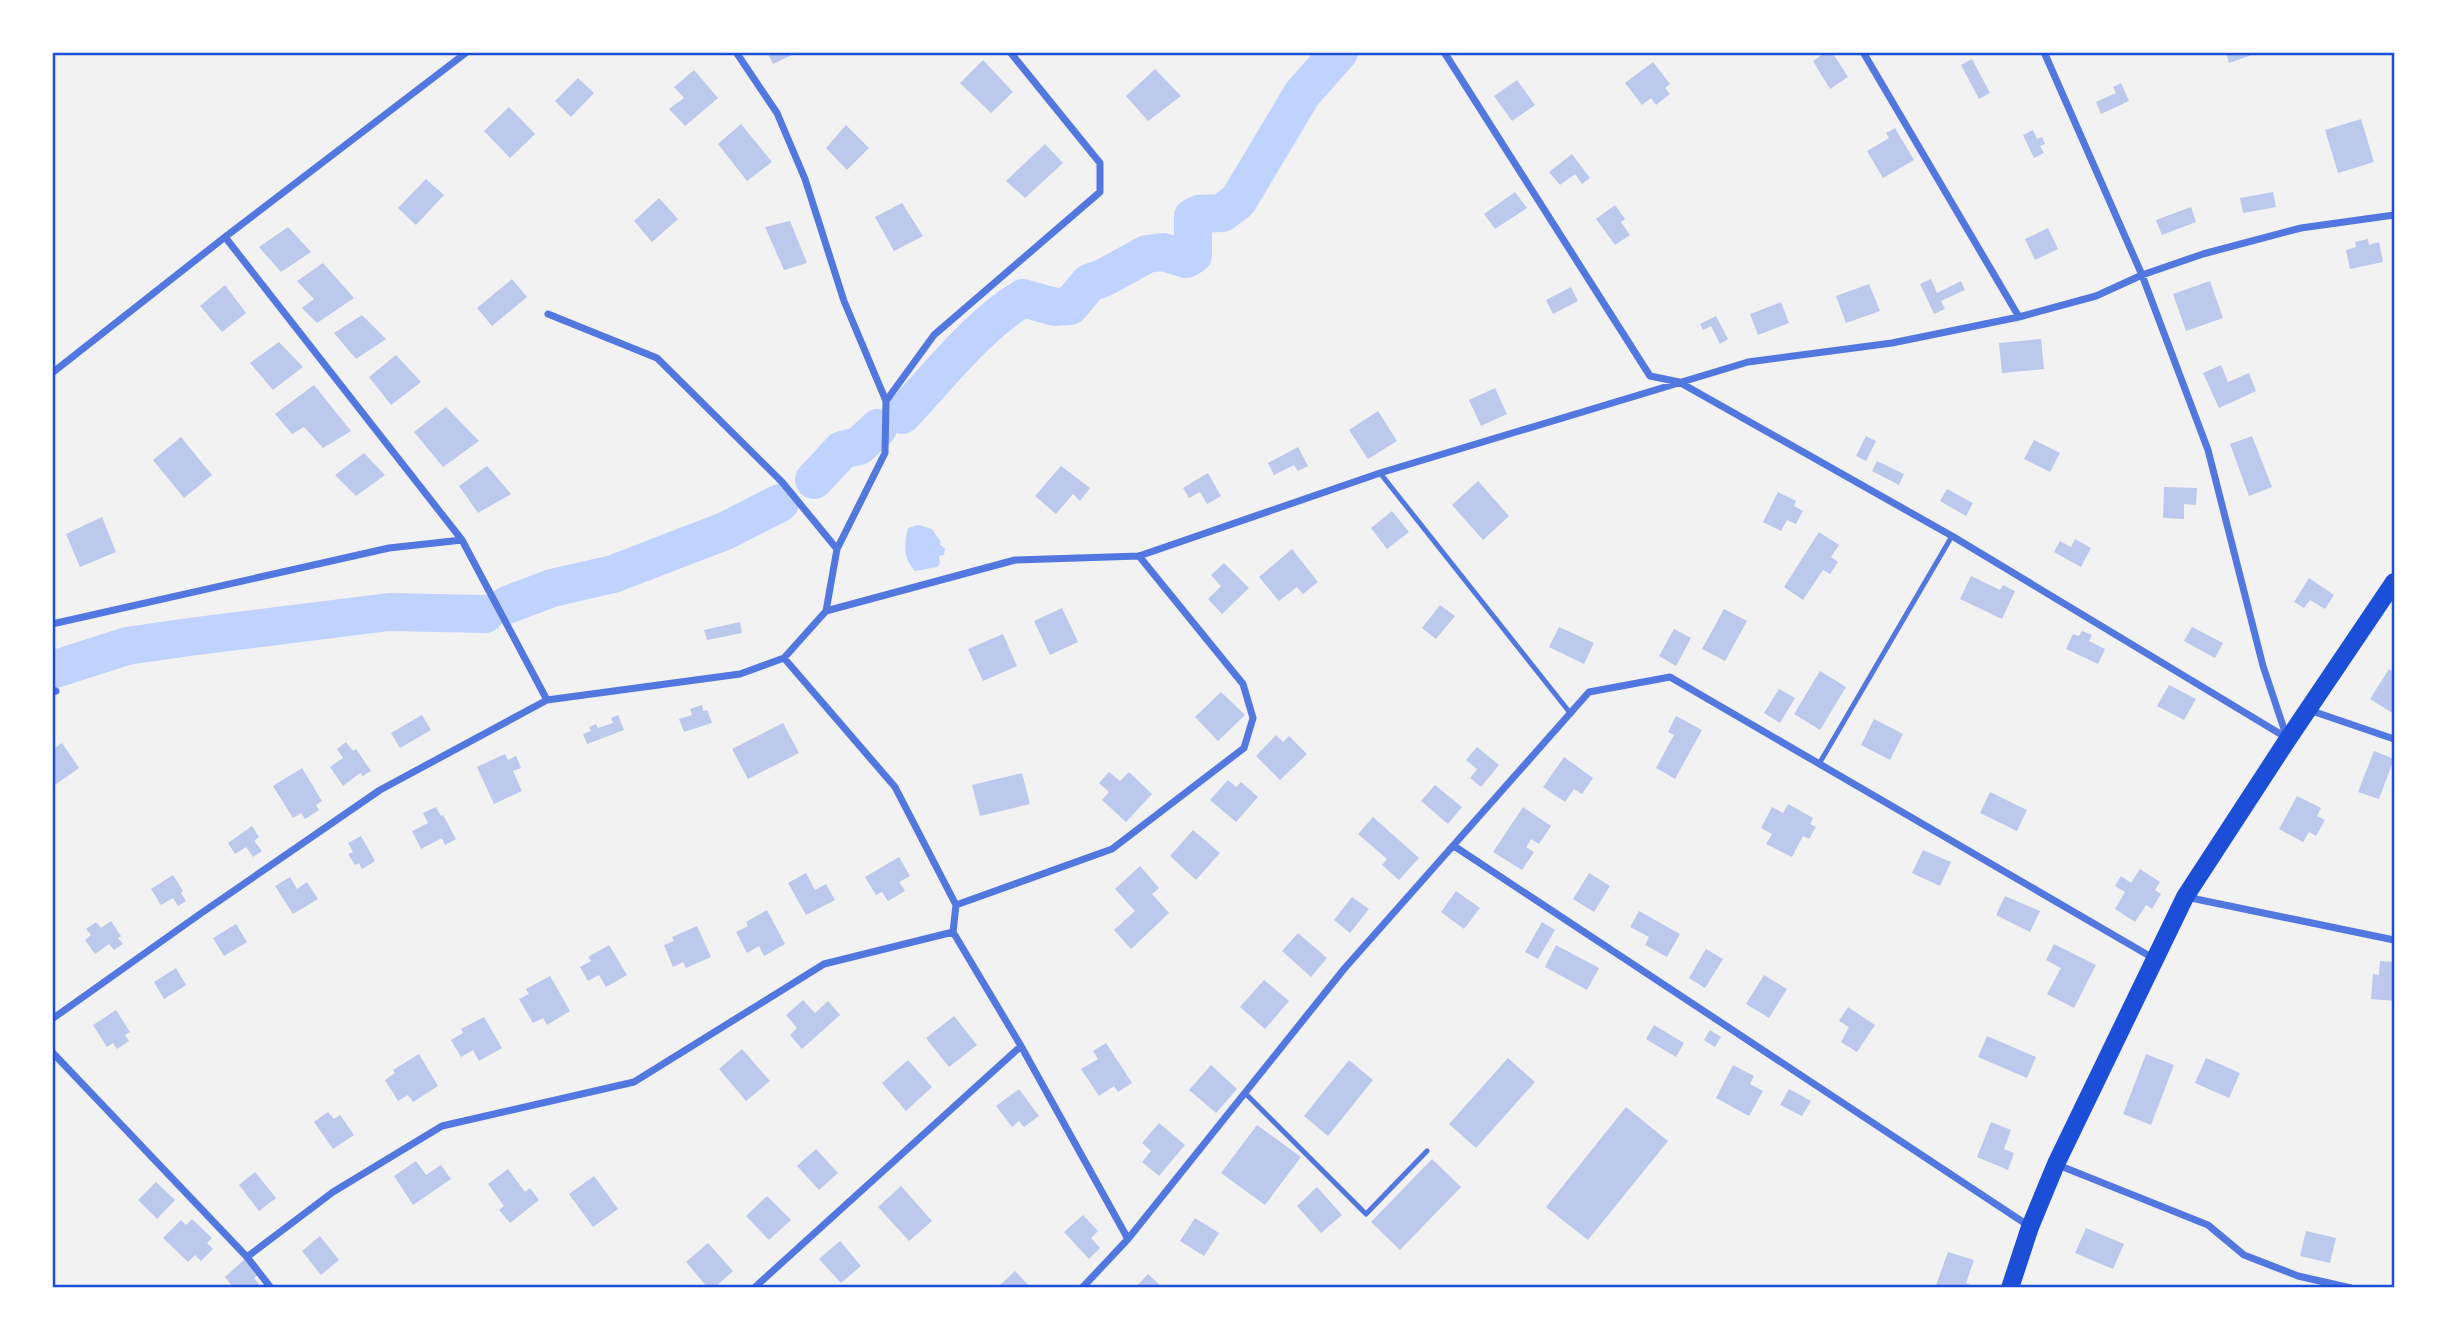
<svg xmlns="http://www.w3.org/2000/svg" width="2447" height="1340" font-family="'PT Sans Narrow',sans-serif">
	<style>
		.water { fill: #bfd3fe }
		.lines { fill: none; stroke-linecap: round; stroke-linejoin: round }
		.river { stroke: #bfd3fe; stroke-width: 38 }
		.building { fill: #bdc9ec }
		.service { stroke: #5277de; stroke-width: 5 }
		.minor { stroke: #5277de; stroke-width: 7 }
		.primary { stroke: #1d4ed8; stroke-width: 18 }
		.neatline { fill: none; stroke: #1d4ed8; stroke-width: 2.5 }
	</style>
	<rect width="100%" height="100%" fill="#f2f2f2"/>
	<path class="water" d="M918,525L932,529L941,542L940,545L945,548L944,555L939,556L940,564L937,567L915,571C903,558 904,545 908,528Z"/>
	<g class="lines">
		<path class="river" d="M902,415C938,377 979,324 1023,298L1055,307L1070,306L1089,283L1103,278L1147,254L1163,252L1186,259L1193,255V217L1199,214L1222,213L1238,201L1302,94L1339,52
			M814,480L842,450L859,446L878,428
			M507,605L552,588L613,574L725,531L780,503
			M52,670L127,646L189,637L389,612L485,614"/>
	</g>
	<path class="building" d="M767,52H790L792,55L773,64Z
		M1826,52H1832L1848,77L1830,89L1813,61Z
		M2226,52H2251L2252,55L2229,63Z
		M1972,59L1990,93L1979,99L1961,65Z
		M983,60L1013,92L991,113L960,83Z
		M1653,62L1670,84L1665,88L1670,94L1656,105L1651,98L1642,105L1625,83Z
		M1155,69L1181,96L1148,121L1126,96Z
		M694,70L718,98L685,126L669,109L684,98L674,87Z
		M578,78L594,93L571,117L555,101Z
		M1517,80L1535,105L1512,121L1494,96Z
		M2121,83L2129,101L2101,114L2096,102L2116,93L2113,87Z
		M509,107L535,134L510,158L484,131Z
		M2361,119L2374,162L2338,173L2325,130Z
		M741,124L772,162L747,181L718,144Z
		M846,125L869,148L847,170L826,148Z
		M1895,128L1914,160L1883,178L1867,151L1889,138L1886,133Z
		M2033,130L2037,139L2042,137L2045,144L2040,146L2044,153L2034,158L2023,135Z
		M1045,144L1063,163L1025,198L1006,181Z
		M1572,154L1590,178L1582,184L1575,174L1560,185L1549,172Z
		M426,179L444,195L416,225L398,208Z
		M1515,192L1527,208L1495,229L1484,214Z
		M2273,192L2276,207L2243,213L2240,198Z
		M659,198L678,219L652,242L634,221Z
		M902,203L923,236L894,251L875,217Z
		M1615,205L1625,219L1621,222L1630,235L1615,245L1596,219Z
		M2191,207L2196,222L2162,235L2156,220Z
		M790,221L807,263L784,270L765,227Z
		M288,227L311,252L281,272L259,247Z
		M2048,228L2058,249L2035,260L2025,239Z
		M2368,239L2369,245L2379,242L2383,262L2350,269L2346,250L2356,247L2355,242Z
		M323,263L354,298L317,323L302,308L314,299L297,281Z
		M512,279L527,297L492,326L477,308Z
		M1931,279L1937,293L1961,281L1965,290L1941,301L1945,309L1934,314L1920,284Z
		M2210,281L2223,318L2186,331L2173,294Z
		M1869,284L1880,311L1846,323L1836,296Z
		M225,285L246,313L222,332L200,306Z
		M1571,287L1578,301L1553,314L1546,300Z
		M1781,302L1789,323L1758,335L1750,314Z
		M362,315L386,339L356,359L334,333Z
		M1716,316L1728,339L1720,344L1711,326L1703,330L1700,324Z
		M2041,339L2044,369L2002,373L1999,343Z
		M279,342L303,367L273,390L250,363Z
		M396,355L421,382L391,405L369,377Z
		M2221,365L2228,382L2249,373L2256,391L2219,408L2203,373Z
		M314,385L351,431L323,448L304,427L292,434L275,414Z
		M1495,388L1507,414L1481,426L1469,400Z
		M446,407L479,441L443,467L414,432Z
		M1378,411L1397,441L1368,459L1349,430Z
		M1866,436L1876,441L1866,461L1856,456Z
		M2252,436L2272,487L2249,496L2230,444Z
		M181,437L212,475L184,498L153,460Z
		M2034,440L2060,453L2050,472L2024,459Z
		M1298,447L1308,466L1298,471L1294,465L1274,475L1268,463Z
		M364,453L385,475L356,496L335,475Z
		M1877,461L1904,474L1899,485L1872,471Z
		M487,466L511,494L478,513L459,486Z
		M1061,466L1090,488L1080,501L1073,494L1056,514L1035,496Z
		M1208,473L1221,496L1207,504L1200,492L1189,498L1183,488Z
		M1478,481L1509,516L1483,540L1452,505Z
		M2164,487L2197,488L2196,505L2184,504V519L2163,518Z
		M1947,489L1973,503L1966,516L1940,501Z
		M1778,492L1796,501L1794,506L1803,511L1796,524L1787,520L1781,531L1763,522Z
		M1392,511L1409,532L1387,549L1371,528Z
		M102,517L116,552L80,567L66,534Z
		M1819,532L1839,545L1831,557L1838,562L1830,574L1823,570L1803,600L1784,587Z
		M2075,539L2091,548L2081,567L2054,552L2060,541L2071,547Z
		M1292,549L1318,582L1303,594L1297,587L1279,601L1259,577Z
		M1224,563L1249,588L1222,614L1208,599L1221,586L1211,575Z
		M1971,576L2000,590L2003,585L2015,591L2002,619L1960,599Z
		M2309,578L2334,595L2325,609L2310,600L2304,608L2294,602Z
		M1440,605L1455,616L1436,639L1422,628Z
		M1062,608L1078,642L1050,655L1034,621Z
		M1724,609L1747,621L1725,661L1702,649Z
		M740,622L742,633L707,640L704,630Z
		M1559,627L1594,643L1584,664L1549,647Z
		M2192,627L2223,643L2215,658L2184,641Z
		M1674,629L1691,638L1676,666L1659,656Z
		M2082,631L2092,635L2089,641L2105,649L2098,664L2066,649L2073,634L2079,636Z
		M1003,634L1017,666L983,681L968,649Z
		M2389,669L2394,672V714L2370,699Z
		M1820,671L1846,687L1820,730L1794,714Z
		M2169,685L2196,699L2184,720L2157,706Z
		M1779,689L1795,698L1780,723L1764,713Z
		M1221,692L1245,715L1218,741L1195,717Z
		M702,705L703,711L707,710L712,723L684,732L679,719L692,715L690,709Z
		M422,715L431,730L400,748L391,733Z
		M618,715L624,730L587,744L583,734L591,731L589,727L596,724L598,728L613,723L611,718Z
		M1676,716L1702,730L1675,779L1656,768L1674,735L1668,732Z
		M1874,719L1903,734L1890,760L1861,745Z
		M783,723L799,753L748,779L732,749Z
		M1276,735L1283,742L1289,736L1307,754L1280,780L1256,756Z
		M346,742L353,751L356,749L371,771L363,776L360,773L343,786L330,767L343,758L337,749Z
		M62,743L79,768L52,787V750Z
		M1477,747L1499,765L1481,787L1470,778L1477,769L1466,760Z
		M2374,751L2394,759L2379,799L2358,792Z
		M505,754L508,760L516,756L521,768L513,771L522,791L494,804L477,767Z
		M1564,757L1593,778L1582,794L1574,789L1565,802L1543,787Z
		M302,768L322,801L316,805L319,810L305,819L301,813L293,818L273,786Z
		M1109,772L1120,781L1129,772L1152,794L1126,822L1102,800L1109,792L1099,783Z
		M1022,773L1030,804L980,816L972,785Z
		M1228,780L1236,787L1241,782L1258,797L1236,822L1210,800Z
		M1435,785L1462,807L1448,824L1421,801Z
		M1990,792L2027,810L2017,831L1980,813Z
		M2297,796L2321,808L2317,816L2325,820L2316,836L2309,832L2303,842L2279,829Z
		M1788,804L1813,818L1810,824L1816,827L1809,839L1803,836L1792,857L1766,844L1772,834L1761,828L1772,807L1783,813Z
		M436,807L441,816L443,815L456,839L445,845L442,838L421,849L412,831L428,823L423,813Z
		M1523,807L1551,826L1539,844L1531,839L1526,847L1534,852L1522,870L1493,852Z
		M1373,817L1419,858L1399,880L1382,865L1387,859L1358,834Z
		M252,826L259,837L254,841L262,851L253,857L246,847L235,854L228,843Z
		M1193,830L1220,853L1196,880L1170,856Z
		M361,836L375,861L362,869L359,863L355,865L348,854L353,852L348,843Z
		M1923,850L1951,862L1940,886L1912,873Z
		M899,857L910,876L899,882L905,891L888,901L882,892L876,895L865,877Z
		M1140,866L1159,888L1152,894L1169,913L1131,949L1114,930L1135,911L1115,889Z
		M2140,869L2160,882L2155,890L2161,894L2152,909L2146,905L2135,922L2115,909L2125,892L2115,886L2121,876L2131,883Z
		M806,873L815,890L826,884L835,900L806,915L788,883Z
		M1589,873L1610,886L1594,912L1573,899Z
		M173,875L183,891L181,893L186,901L178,906L173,898L161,905L151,889Z
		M290,877L297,889L307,882L318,899L293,914L275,886Z
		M1456,891L1480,908L1464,929L1441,912Z
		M2005,896L2040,911L2030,932L1996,915Z
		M1352,897L1369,909L1350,933L1334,920Z
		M767,910L785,944L764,956L759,946L747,953L736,932L748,926L746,922Z
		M1639,911L1680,934L1667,957L1645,945L1649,937L1630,927Z
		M111,921L121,936L118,938L123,944L114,950L109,944L95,954L85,940L91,935L86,929L96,922L101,928Z
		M1542,922L1555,930L1538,959L1525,952Z
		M236,924L247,942L224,956L213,938Z
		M697,926L711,957L686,968L683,962L673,967L664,945L674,941L672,937Z
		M1298,933L1327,958L1311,977L1282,951Z
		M2054,944L2096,965L2074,1008L2047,994L2061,968L2046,960Z
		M609,945L627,975L606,987L599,975L588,981L580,967L591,961L588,957Z
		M1556,945L1599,968L1587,990L1545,967Z
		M1706,949L1723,959L1705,988L1689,978Z
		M2380,961L2394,962V1001L2371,999L2373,974L2379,975Z
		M176,968L186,985L164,999L154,982Z
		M1764,975L1787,989L1769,1018L1746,1004Z
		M550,976L570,1011L547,1025L543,1018L533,1023L519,999L529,994L526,989Z
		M1264,980L1289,1001L1265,1029L1240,1007Z
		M803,1000L815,1013L828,1001L840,1015L802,1049L790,1035L797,1028L786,1015Z
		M1848,1007L1875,1025L1857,1052L1841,1042L1849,1027L1839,1021Z
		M116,1010L130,1032L125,1035L129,1041L117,1049L113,1043L107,1047L93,1025Z
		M954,1016L977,1045L949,1067L926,1038Z
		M484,1017L502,1048L479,1061L473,1050L461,1057L451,1040L463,1033L461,1029Z
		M1654,1025L1684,1043L1676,1057L1646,1039Z
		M1710,1030L1721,1037L1715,1047L1704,1040Z
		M1987,1036L2036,1057L2027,1078L1978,1057Z
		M1106,1043L1132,1083L1118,1092L1114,1086L1099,1096L1081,1069L1098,1059L1093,1051Z
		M742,1049L770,1081L746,1101L719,1069Z
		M419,1054L438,1086L413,1102L408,1095L398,1101L385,1080L395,1073L393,1070Z
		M2146,1054L2174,1065L2151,1125L2123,1114Z
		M1508,1058L1535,1082L1476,1148L1449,1124Z
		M2206,1058L2240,1073L2229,1098L2195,1083Z
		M908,1060L932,1087L906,1111L882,1083Z
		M1349,1060L1373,1080L1328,1136L1304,1116Z
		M1211,1065L1237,1089L1216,1113L1189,1090Z
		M1733,1065L1754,1076L1750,1084L1763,1091L1749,1116L1716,1098Z
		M1019,1089L1039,1116L1024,1127L1019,1121L1012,1127L996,1106Z
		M1789,1089L1811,1101L1802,1116L1780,1105Z
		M1626,1107L1668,1141L1588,1240L1546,1207Z
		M328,1112L334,1119L340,1115L354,1135L333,1149L314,1122Z
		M1991,1122L2011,1130L2004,1149L2014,1153L2008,1170L1977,1157Z
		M1159,1123L1185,1145L1159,1176L1142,1162L1151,1151L1142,1143Z
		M1257,1125L1301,1157L1265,1205L1221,1173Z
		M816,1149L838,1173L819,1190L797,1166Z
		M1432,1159L1461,1187L1400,1250L1371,1222Z
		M416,1161L426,1175L441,1165L451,1179L413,1205L394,1176Z
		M508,1169L525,1192L530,1188L539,1200L510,1223L499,1210L504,1206L488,1184Z
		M255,1172L276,1198L259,1211L239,1185Z
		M594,1176L618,1209L593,1227L569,1194Z
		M156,1182L175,1200L157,1219L138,1200Z
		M901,1186L932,1221L909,1241L878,1207Z
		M1317,1187L1342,1215L1321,1233L1297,1206Z
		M767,1196L791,1220L769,1240L746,1216Z
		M1083,1215L1098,1231L1091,1238L1100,1248L1089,1259L1064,1232Z
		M1195,1218L1219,1233L1204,1256L1180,1241Z
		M192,1219L212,1238L207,1243L213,1249L201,1261L195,1255L188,1262L163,1238L181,1220L186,1225Z
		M2086,1228L2124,1244L2113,1269L2075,1253Z
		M2306,1231L2336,1238L2330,1263L2300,1256Z
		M320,1236L339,1260L321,1275L302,1251Z
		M840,1241L861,1266L841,1283L819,1259Z
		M708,1243L733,1271L714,1288H708L686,1262Z
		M1948,1252L1974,1260L1966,1283L1978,1288H1935Z
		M246,1258L259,1274L254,1278L262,1288H234L225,1277Z
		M1015,1271L1031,1288H1002L1000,1285Z
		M1148,1274L1163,1288H1135Z"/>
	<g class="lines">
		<path class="service" d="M1380,473L1571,714
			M1819,764L1952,536
			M1245,1093L1366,1214L1427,1151"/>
		<path class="minor" d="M736,52L777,113L805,179L844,301L886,401L885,453L837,549L826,611
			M1444,52L1650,376L1679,382L1952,536L2287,738
			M1863,52L2019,317
			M2044,52L2142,275L2208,450L2263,666L2287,738
			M225,237L462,540L547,700
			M548,314L657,358L782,482L837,549
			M52,373L225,237L467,52
			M886,401L934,335L1100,192V163L1010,52
			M52,624L389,548L462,540
			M784,658L895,787L956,905L953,932L1021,1046L1128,1239
			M52,692L56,691
			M2309,710L2394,739
			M1454,846L2029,1226
			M2186,897L2394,940
			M956,905L1112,849L1244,748L1253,718L1243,684L1139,556
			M52,1019L200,914L380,790L547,700L740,674L784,658L826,611L1015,560L1139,556L1380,473L1748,362L1892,343L2019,317L2096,296L2142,275L2203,254L2301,228L2394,215
			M52,1052L247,1257L271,1288
			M2058,1165L2208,1225L2244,1255L2298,1276L2351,1288
			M247,1257L333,1192L442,1126L634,1082L824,964L953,932
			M754,1288L1021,1046
			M1082,1288L1128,1239L1344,969L1589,692L1670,677L2153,958"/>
		<path class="primary" d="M2010,1288L2030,1227L2056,1164L2185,897L2288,739L2394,582"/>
	</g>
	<rect width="2447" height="1340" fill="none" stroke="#ffffff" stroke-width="108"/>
	<rect x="54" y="54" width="2339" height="1232" class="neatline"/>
</svg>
